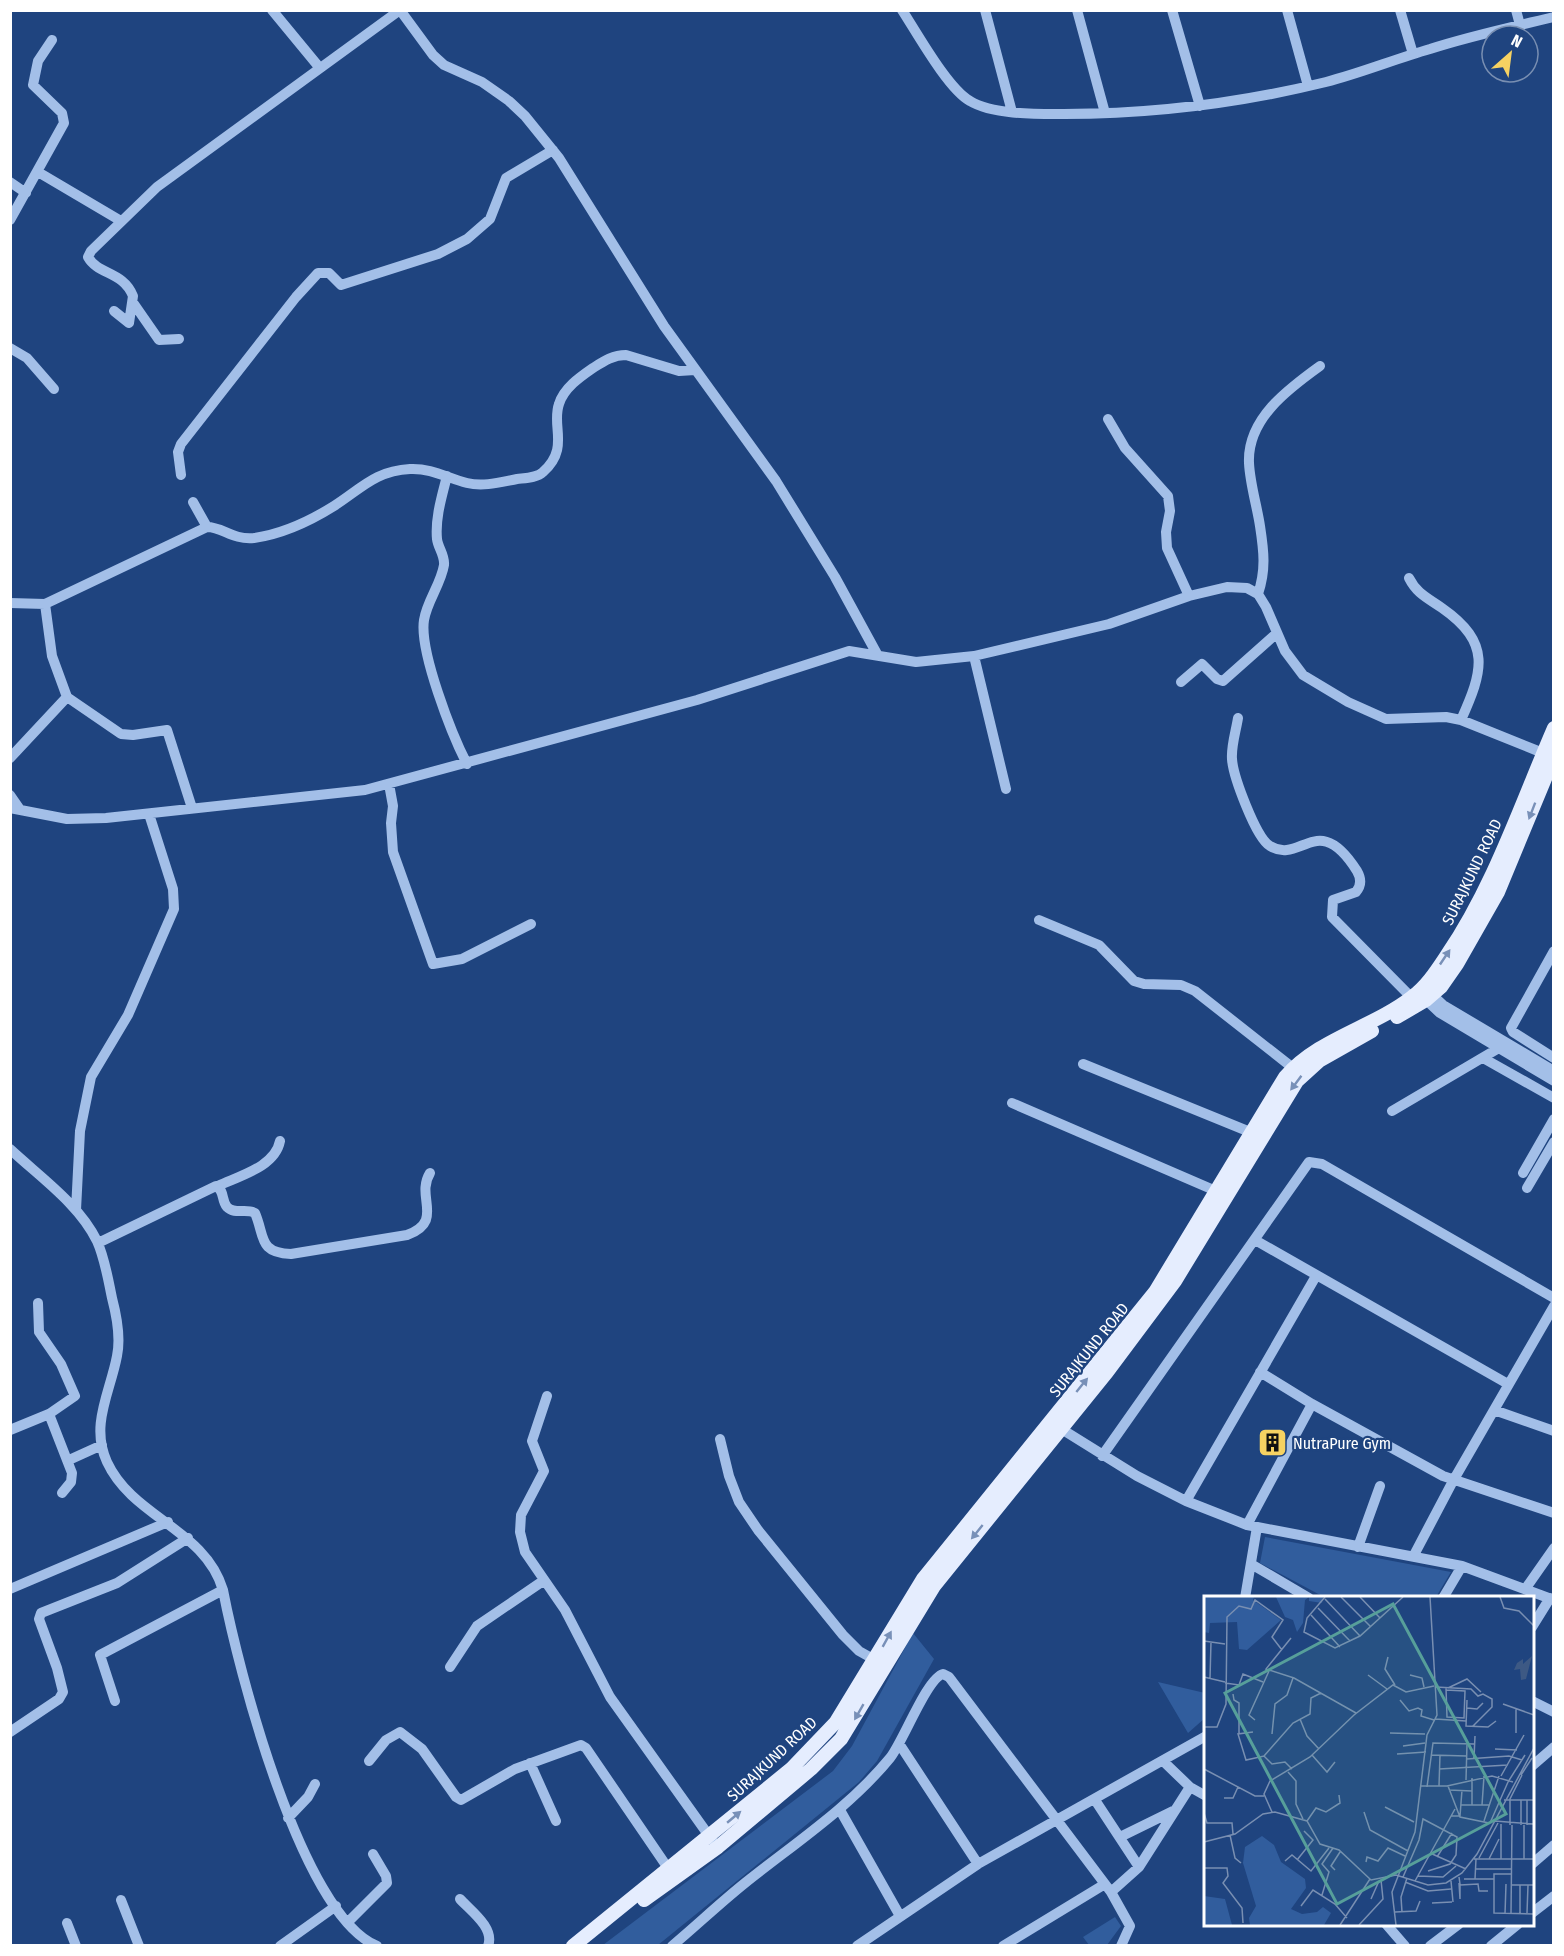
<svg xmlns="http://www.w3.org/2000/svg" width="1564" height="1956" font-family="'Fira Sans Condensed',sans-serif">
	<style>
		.green { fill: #315d9d }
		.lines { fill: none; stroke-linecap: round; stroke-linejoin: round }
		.minor { stroke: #a3bfe8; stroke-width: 10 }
		.major { stroke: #e5edfe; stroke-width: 14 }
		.oneway { fill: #7890b8 }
		.labels { text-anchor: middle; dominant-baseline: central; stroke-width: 4.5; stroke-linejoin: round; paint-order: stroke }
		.street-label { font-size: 16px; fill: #fff; stroke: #1f447f }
		.poi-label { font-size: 16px; fill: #fff; stroke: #1f447f; text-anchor: start }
		.inset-road { fill: none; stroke: #798fb2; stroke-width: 1.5 }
		.view { fill: #579f9a; fill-opacity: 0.15; stroke: #579f9a; stroke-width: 3 }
		.inset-edge { fill: none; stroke: #fff; stroke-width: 3 }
	</style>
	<rect width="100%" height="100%" fill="#1f447f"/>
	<path class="green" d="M1265,1537L1451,1572L1436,1597H1324L1260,1563Z
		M913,1633L934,1659L877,1761L859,1782L658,1945H603L833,1771L852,1746Z
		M1158,1682L1205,1693V1718L1188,1733Z
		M1115,1917L1121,1926L1107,1945H1089L1083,1937Z"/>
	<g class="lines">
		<path class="minor" d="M272,10L319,67
			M902,10C917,33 948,89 970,101C993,115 1038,114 1064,114C1152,114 1241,103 1326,82C1361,73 1395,59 1430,49C1470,36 1512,27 1554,17
			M985,10L1012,112
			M1077,10L1105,113
			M1172,10L1200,106
			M1287,10L1308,86
			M1400,10L1413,54
			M1516,10L1520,25
			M38,172L121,221
			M10,182L26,193
			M10,220L64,123L62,113L33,85L38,61L52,40
			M134,304L159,340L179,339
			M114,311L129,323L133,296C123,271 98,275 88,257L91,251L157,187L400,10L433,55L444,65L482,82L509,101L525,116L559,158L664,326L776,481L835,577L877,654
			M10,348L27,358L54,389
			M1108,419L1125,448L1168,496L1170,511L1166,532L1167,548L1189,596
			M181,475L178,452L181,444L296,297L318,273H329L341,285L438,254L467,239L490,219L506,178L553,150
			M447,476C442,496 435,518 437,539C438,548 445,555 444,565C441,584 427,601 424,620C419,651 452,735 467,764
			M193,502L207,527
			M1409,578C1417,594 1428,598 1442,608C1492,643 1483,671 1461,720
			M1258,594C1266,570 1264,552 1260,526C1257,506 1250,484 1249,463C1247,419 1288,389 1320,366
			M10,603L45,604L52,656L67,697L121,734L133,735L167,730L192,808
			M45,604L207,527C223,527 232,540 254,538C283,534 310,521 334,506C362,488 375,471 410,469C432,468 447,478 467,483C484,487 501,482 517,479C525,478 537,478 543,472C570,448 551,426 559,404C564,388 580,377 593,368C604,361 613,355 626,355L679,371L695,370
			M974,656L1006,789
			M1181,682L1202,664L1217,679L1223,681L1277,633
			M1238,718C1236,731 1231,746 1232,759C1233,776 1256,838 1270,846C1301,865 1318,809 1357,871C1361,878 1362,885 1356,892L1333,900L1332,917L1412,998
			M10,758L67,697
			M389,784L393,806L391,823L393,852L433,964L462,959L531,924
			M10,795L19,808
			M10,808L67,819L106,818L365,790L697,700L849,651L916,662L974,656L1109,624L1189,596L1227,587L1247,588L1258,594L1266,607L1285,651L1303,675L1348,702L1386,719L1446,717L1461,720L1543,753
			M1039,920L1099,945L1134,981L1144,984L1181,985L1195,991L1293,1068
			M1554,951L1511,1028L1513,1032L1554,1058
			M1428,991L1443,1005L1554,1071
			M1421,995L1440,1013L1554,1081
			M1483,1058L1554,1098
			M1083,1064L1250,1132
			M1012,1103L1223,1194
			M1392,1111L1504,1045
			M10,1149C40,1177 79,1204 97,1241C105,1259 108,1279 112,1298C117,1317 121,1337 117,1356C110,1393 90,1425 107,1462C133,1518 205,1529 223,1590C238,1668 301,1915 377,1946
			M1523,1173L1554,1119
			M218,1186C239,1176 275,1167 280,1141
			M1527,1188L1554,1142
			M76,1210L80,1131L91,1077L128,1015L174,909L173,889L149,814
			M1255,1240L1508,1384
			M98,1243L216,1186C225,1191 221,1200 227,1207C235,1215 246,1208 255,1213C265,1236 258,1253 291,1254L407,1235C445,1221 415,1197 430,1173
			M1260,1372L1312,1404L1443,1476L1554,1513
			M547,1396L532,1441L544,1471L521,1515L520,1532L525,1552L565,1610L610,1697L712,1840
			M1494,1410L1554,1431
			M49,1414L72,1473L71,1482L62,1493
			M1055,1425L1137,1476L1186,1501L1247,1525L1462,1566L1554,1600
			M10,1430L49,1414L75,1396L61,1364L39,1332L38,1303
			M720,1439L729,1476L739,1502L758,1530L843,1635L859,1651L875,1660
			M1102,1456L1309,1162L1322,1164L1554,1298
			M69,1460L102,1445
			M1186,1501L1316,1276
			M1247,1525L1312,1404
			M1358,1547L1380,1486
			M1414,1555L1453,1481L1554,1306
			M1251,1564L1309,1598
			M1526,1588L1554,1548
			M10,1589L168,1522
			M1245,1598L1257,1527
			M1443,1598L1462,1566
			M1532,1627L1550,1598
			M450,1667L477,1626L543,1581
			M115,1701L100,1655L223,1590
			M1532,1701L1554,1712
			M10,1732L59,1699L63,1692L57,1668L39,1619L41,1613L117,1583L188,1538
			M900,1745L978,1864
			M369,1761L386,1740L400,1732L422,1749L456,1797L461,1800L515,1769L581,1745L586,1748L672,1874
			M1163,1761L1190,1787L1206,1796
			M530,1763L556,1821
			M1532,1766L1554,1747
			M1095,1800L1139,1867
			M840,1810L900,1916
			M288,1818L308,1797L315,1784
			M1120,1837L1173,1811
			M1532,1864L1554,1845
			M1111,1892L1139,1867L1190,1787
			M460,1899C471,1911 495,1928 488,1946
			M121,1900L139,1946
			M1532,1913L1554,1896
			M348,1922L387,1883L386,1876L373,1854
			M67,1923L76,1946
			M1386,1924L1405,1946
			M280,1946L336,1906
			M672,1946C697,1925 720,1903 745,1883C795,1843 849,1808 890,1758C903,1742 927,1678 943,1674L949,1677L1111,1892L1130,1926L1121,1946
			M857,1946L978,1864L1206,1736
			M1003,1946L1105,1884
			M1430,1946L1459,1924
			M1491,1946L1518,1924"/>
		<path class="major" d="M1397,1017L1426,1000L1441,987L1457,964L1498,892L1554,757
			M644,1900L718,1847L811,1769L841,1739L934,1586L1107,1372L1175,1281L1297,1081L1319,1061L1372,1031
			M573,1946L791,1769L836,1722L923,1579L1155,1292L1285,1077C1319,1038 1372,1028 1412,997C1427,986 1437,970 1447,955C1494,886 1521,804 1554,728"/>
	</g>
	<defs><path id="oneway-solid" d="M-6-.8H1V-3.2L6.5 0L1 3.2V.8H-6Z" transform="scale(1.5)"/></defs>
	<g class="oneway">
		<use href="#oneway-solid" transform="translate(1532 811) rotate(111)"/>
		<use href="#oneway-solid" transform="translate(1445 957) rotate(-56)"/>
		<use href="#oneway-solid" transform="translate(1296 1083) rotate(127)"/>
		<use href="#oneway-solid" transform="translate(1082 1385) rotate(-51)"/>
		<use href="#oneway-solid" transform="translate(977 1532) rotate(129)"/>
		<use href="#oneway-solid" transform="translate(887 1639) rotate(-61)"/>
		<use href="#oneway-solid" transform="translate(859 1712) rotate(120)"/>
		<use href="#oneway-solid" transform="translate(734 1817) rotate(-40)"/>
	</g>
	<defs>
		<symbol id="building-square" viewBox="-11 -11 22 22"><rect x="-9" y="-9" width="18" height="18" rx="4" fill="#f6d262" stroke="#1f447f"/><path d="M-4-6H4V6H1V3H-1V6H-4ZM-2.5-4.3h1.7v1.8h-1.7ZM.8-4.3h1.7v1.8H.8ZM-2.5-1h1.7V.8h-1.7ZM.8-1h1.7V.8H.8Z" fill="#111"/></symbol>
	</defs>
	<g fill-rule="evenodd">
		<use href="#building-square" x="1256" y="1426" width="33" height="33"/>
	</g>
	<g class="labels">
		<g class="street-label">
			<text transform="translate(1472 872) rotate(-64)">SURAJKUND ROAD</text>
			<text transform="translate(1089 1350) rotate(-51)">SURAJKUND ROAD</text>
			<text transform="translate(772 1759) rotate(-43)">SURAJKUND ROAD</text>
		</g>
		<g class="poi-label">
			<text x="1293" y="1443">NutraPure Gym</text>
		</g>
	</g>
	<g transform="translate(1204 1596)">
		<rect width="330" height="330" fill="#1f447f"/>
		<path d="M0,1H50L49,4L77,24L43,54L35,53L33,26L6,27L5,37L0,36ZM72,1H119L118,7L105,5V1L101,4L99,27L93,36L89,24L81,21ZM58,240L70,249L77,266L101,283L102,292L87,313L98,318L113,316L119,311L127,317L120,329H46L45,322L52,310L39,267L41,251ZM0,300L21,303L28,329H0Z" fill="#315d9d"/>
		<path d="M328,60L322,83L317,84L316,73L310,74L313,67L319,63V68Z" fill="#3d5984"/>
		<path class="inset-road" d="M121,1L103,22L100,36L131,52L156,40L199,1M137,1L167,31M156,1L176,22M296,1L300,12L315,15L330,30M121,3L156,40M114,12L146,45M107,19L136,51M87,42L62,73L90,82L152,117M0,45L21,48M184,61L181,73L191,89M164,79L183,93M206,79L218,82L220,91M0,81L21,86M6,82L7,46M21,87L35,89L39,78L59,86M232,91L267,93L274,100L279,98L288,103V111L269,130M242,92L243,121L260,122L261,95L242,94M244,92L263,83L277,96M29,98L30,104L35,107V137M196,104L205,115L214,112L218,114L217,120L230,124M263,104L262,130L284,131L292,125M299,108L330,119M263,112L273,113L279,107M96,123L103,140L115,153M231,123L262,125M51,124L45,119L65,75M0,131H13L22,108L23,21L35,10L47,13L51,4L79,24L68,41L78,54M49,136L34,138L42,164L60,160L68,168L81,166L88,173M186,137L221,138M312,137V112M68,138L71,108L83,99L89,82M199,150L221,147M291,153L313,154M193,158L222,156M108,159L123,176L131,166M227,159L263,160M60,160L89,127L106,118L107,102L117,97M270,162L271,140M263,163L305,160L318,164M0,173L51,200H60M235,173L304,169M84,176L92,185V208L99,223M317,179L328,162M297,180L320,139M262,184L263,148M216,190H243L288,180L309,186M235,190L236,159M244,190L256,221L285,227M223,191L229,147L270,148M245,194L268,195M20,202H29L34,191M300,204H330M317,204V229M323,204V229M257,209H285M268,209V182M278,209L280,180M181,211L210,226M68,216L60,198L66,185L106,161L150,119L189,89L202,96L230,90M160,216L166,234L204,255M0,217L3,227H28L29,238M247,220H256L258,194M103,225L112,212L122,216L136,207L135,199M280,225L295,180M291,225L330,228M286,227L304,186L321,159M297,228V263M306,229V203L318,179M320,229V263M26,239L31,262L37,267M0,246L31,238L59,218L71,216L103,225L116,248L135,254L167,284L192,279L224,289L242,287L258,277L273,258L330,152M226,257L262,273M233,261L248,237M275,262L294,227M270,263H330M285,263L295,243M93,264L109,244L100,235M81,265L88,259L107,275L125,252M162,266L163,261L174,265L184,252L201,260M0,272H23L24,280L19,287L38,312L39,327M272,273H308M131,274L127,270L136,256M308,278H290V317L330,318M214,280L239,281L252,270M199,281L215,244L219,223L253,241L252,259L246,268L224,275M255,281L256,288V303L255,287M260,283H290M271,283L272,263M211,285L251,213M247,285L249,306M201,286L224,295L247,293M256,289L274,288L275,295H284M308,289H330M118,299L125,276L118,268L129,252M167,303L175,285M228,307L248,306M97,310L109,294L131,308L143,322M191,316L212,315L216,305M198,316L197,301L203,282M307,317L308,229M316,317V289M323,317L324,289M301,318L302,288M136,329L166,283M155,329L179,303L177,284M192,329L188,296L211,236L223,139L233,119L226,1"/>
		<path class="view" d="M189,8L302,218L133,308L21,97Z"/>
		<rect width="330" height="330" class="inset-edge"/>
	</g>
	<rect width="1564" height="1956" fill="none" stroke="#ffffff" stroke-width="24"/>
	<g transform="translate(1510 54) rotate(28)"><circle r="28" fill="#1f447f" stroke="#798fb2" stroke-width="1.5"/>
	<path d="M0-4.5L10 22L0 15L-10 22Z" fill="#f6d262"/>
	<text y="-9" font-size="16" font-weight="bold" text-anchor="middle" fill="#ffffff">N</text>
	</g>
</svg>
